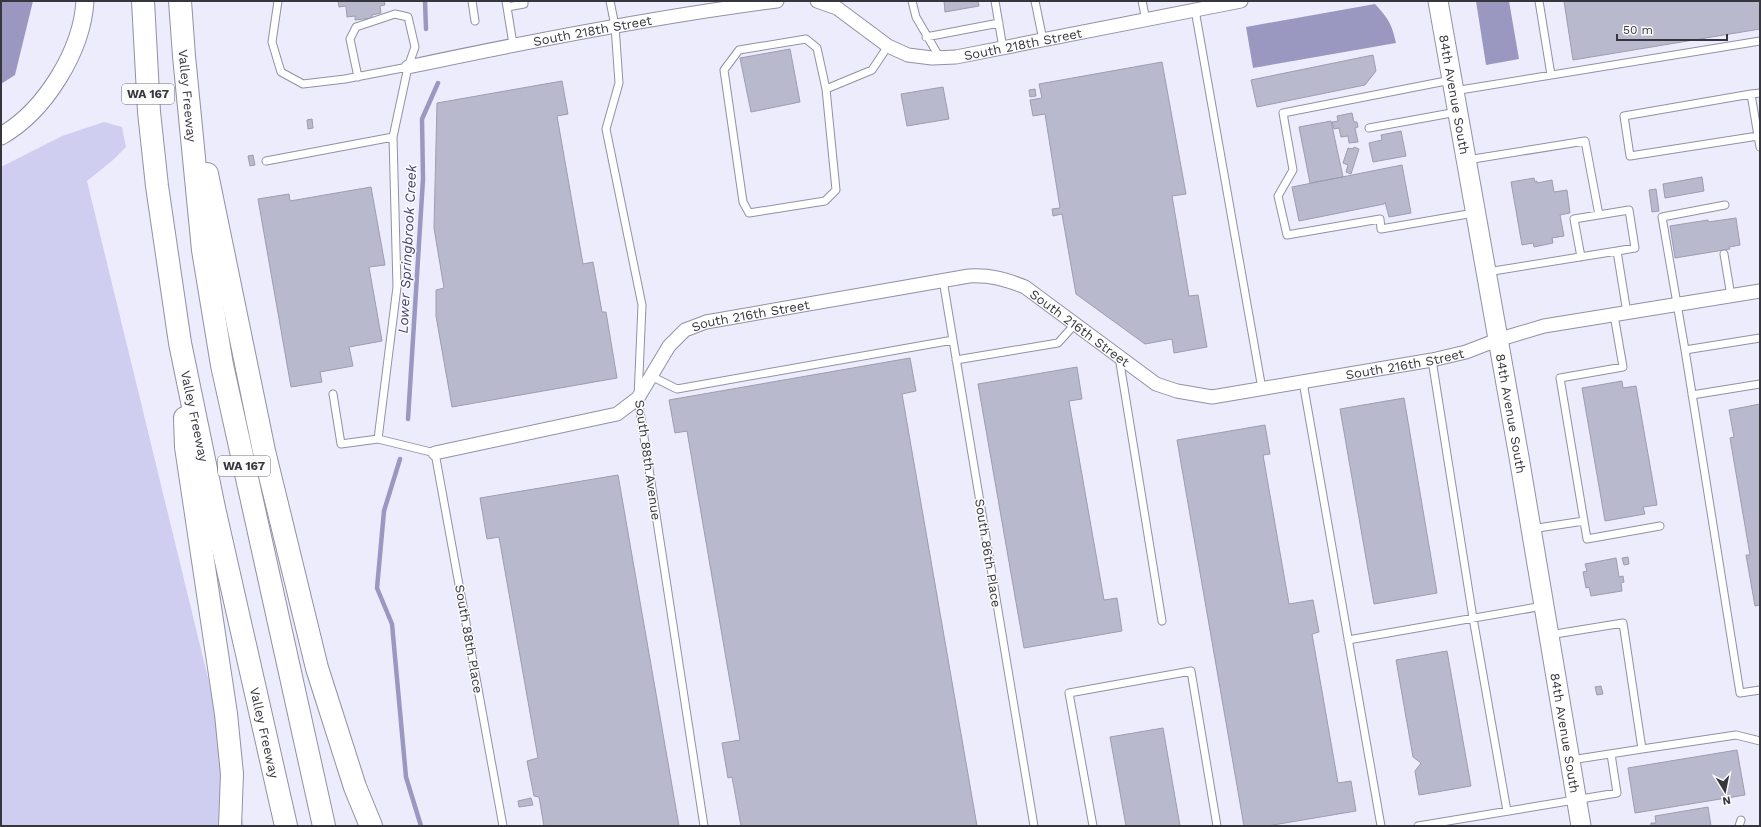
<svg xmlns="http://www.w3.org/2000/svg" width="1761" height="827" font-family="'Work Sans',sans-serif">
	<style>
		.green { fill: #cfcef1 }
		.water { fill: #9a98c1 }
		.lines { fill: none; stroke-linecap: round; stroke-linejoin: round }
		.stream { stroke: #9a98c1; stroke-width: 4.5 }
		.building { fill: #b9b9cd; stroke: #9d9cb0 }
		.service-casing { stroke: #9191a4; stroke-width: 9 }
		.minor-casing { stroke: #9191a4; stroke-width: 15 }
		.tertiary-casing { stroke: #9191a4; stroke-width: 19 }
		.secondary-casing { stroke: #9191a4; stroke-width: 21 }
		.motorway-casing { stroke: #9191a4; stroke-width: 24 }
		.service { stroke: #fff; stroke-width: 7 }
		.minor { stroke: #fff; stroke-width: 13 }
		.tertiary { stroke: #fff; stroke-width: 17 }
		.secondary { stroke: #fff; stroke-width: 19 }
		.motorway { stroke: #fff; stroke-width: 22 }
		.labels { text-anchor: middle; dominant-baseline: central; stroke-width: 3; stroke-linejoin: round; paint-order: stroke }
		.shield { fill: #fbfbfb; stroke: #717177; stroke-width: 1 }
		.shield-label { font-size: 12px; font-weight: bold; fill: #36363e }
		.street-label { font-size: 13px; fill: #36363e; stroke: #fbfbfb }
		.water-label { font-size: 14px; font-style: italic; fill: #433d74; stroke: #fbfbfb }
	</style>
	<rect width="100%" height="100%" fill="#edecfd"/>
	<path class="green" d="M104,122L122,127L126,147L113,160L87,181L244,826H1V167L62,136Z"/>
	<path class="water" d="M1,1H33L15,75L1,84Z
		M1476,1H1509L1519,59L1486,65Z
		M1375,4C1388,18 1392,24 1396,43L1253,68L1246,27Z"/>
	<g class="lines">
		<path class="stream" d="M425,1L426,29
			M408,419L423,179L422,119L438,83
			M400,459L384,511L377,588L392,624L406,777L421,826"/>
	</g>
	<path class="building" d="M338,1H384L385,5L380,6L381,13L372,15V18L355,20V16L347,17L346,6L339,7Z
		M944,1H978L979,6L945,12Z
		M1564,1H1760V29L1573,60Z
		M790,49L800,102L751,112L740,58Z
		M1373,55L1376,71L1365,85L1257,107L1251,80Z
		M1162,62L1186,194L1172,196L1189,296L1198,295L1207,347L1174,353L1172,339L1145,344L1076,294L1062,214L1053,216L1052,209L1060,208L1045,114L1033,116L1030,100L1042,98L1039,84Z
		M562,81L568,114L557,116L583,264L593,262L602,312H606L617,378L452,407L436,316V290L444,288L434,228L437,103Z
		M943,87L949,119L907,126L901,94Z
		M1035,89L1036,96L1030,97L1029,90Z
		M1352,113L1354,122H1357L1358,127L1355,128L1358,142L1349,143L1348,136L1341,137L1339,128L1334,129L1332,122L1338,121L1337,116Z
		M312,119L313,128L308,129L307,120Z
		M1331,121L1343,177L1310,183L1299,127Z
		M1401,131L1406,156L1373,162L1369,143L1382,140L1381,135Z
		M1354,147L1359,149L1351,174L1346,172L1348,165L1343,163L1348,148L1353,149Z
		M253,155L255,165L250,166L248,156Z
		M1402,165L1411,213L1389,217L1385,202L1384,204L1299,221L1292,187Z
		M1702,177L1704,191L1665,198L1663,184Z
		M1534,178L1535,182L1537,181V183L1552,180L1554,192L1567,190L1570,213L1560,215L1564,236L1552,238L1553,243L1534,247L1533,243L1522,245L1511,182Z
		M371,187L385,265L369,267L382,341L349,347L353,366L320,372L322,382L291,387L258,199L289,194L290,201Z
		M1656,189L1659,211L1652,212L1649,190Z
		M1736,218L1740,245L1729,247L1730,249L1675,258L1670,226L1708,220V222Z
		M910,358L916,391L902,394L977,826H741L732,777L728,778L722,743L740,740L687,431L675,433L669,400Z
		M1077,367L1082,399L1069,401L1104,600L1117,598L1122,631L1024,648L978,384Z
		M1622,381L1623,388L1636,386L1657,505L1643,507L1645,514L1605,521L1582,388Z
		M1404,398L1437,593L1374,604L1340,409Z
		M1760,404V605L1755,606L1746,555H1750L1730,438L1734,437L1729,410Z
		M1265,425L1270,454L1263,455L1289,604L1313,600L1319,632L1312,634L1338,783L1351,781L1356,811L1267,826H1244L1177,440Z
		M618,475L679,826H544L539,797L534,796L527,761L538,758L499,537L487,539L480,498Z
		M1628,557L1629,564L1624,565L1622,558Z
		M1616,558L1619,577L1623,576L1624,582L1621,583L1622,591L1591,596L1589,587L1586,588L1583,572L1587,571L1585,564Z
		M1447,651L1471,786L1419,795L1415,771L1421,763L1413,757L1396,660Z
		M1601,686L1603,694L1597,695L1595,687Z
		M1163,728L1180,826H1126L1110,737Z
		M1737,750L1745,795L1635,813L1628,768Z
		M531,798L533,805L519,807L518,801Z
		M1708,807L1711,826H1651V823H1656L1655,816Z"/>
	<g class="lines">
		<defs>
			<path id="service" d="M278,1L272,42L281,72L303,84L345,79L408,67
				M472,1L475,21
				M506,1L513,44
				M610,1L615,26L619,83L606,129L642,305L638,398L704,826
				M912,1L916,17L940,58
				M995,1L1003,48
				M1035,1L1043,40
				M1142,1L1146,20
				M1539,1L1551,75
				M507,7L524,4V1
				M1195,10L1262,389
				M926,37L999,23
				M358,77L350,39L356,27L395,14L408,17L415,47L408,67L393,137L397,287L378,439L435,453L503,826
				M1451,80L1283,113L1293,170L1278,196L1287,235L1380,219L1381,229L1474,213
				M826,89L817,48L806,39L739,50L724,70L743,202L749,213L825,201L836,190L826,89L872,70L888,46
				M1454,91L1760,41
				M1751,94L1758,136L1630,156L1624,116L1751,94L1760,93
				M1369,128L1457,112
				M1758,136L1760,147
				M1467,160L1585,141L1599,215
				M266,161L393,137
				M1725,205L1662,217L1685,350L1760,338
				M1724,254L1731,296
				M1581,257L1574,219L1629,210L1635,248L1617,251
				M1487,272L1617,251L1627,313
				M943,280L1034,826
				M1614,315L1623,367L1560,378L1587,539L1660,526
				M1685,350L1740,693L1760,690
				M1119,357L1162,621
				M956,360L1058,343L1075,324
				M1432,360L1473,618L1507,811
				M651,376L677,389L953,340
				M1303,382L1381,826
				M333,394L341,444L378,439
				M1692,395L1760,384
				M1531,529L1584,521
				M1549,635L1623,623L1642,749L1736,735L1760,741
				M1348,640L1543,606
				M1571,760L1642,749
				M1093,826L1069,693L1191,671L1217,826
				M1418,826L1617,793L1611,754
				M1739,826L1741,820"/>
			<g id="minor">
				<path id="s1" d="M817,1L837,8L888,46L908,55L932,58L956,57L1241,1"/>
				<path id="s2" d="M408,67C530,41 653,17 777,1"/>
				<path id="s3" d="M435,453L617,414L638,398L669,346L685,330L706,322L969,276C991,275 1005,279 1025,287L1156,384L1177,391L1212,397L1432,360L1466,352L1497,340L1544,326L1760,291"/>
			</g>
			<path id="tertiary" d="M1,136C45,111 82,51 85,1"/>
			<g id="secondary">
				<path id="s4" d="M1438,1L1519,457L1581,826"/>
			</g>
			<g id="motorway">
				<path id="s5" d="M143,1L149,112L157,186L180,343L214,508L286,826"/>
				<path id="s6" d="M180,1L184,56L203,250L222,365L324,826"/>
				<path d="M207,174L264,451L317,668L355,787L371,826"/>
				<path d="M185,418L186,447L226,714L232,774L230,826"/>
			</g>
		</defs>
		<use href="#service" class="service-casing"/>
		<use href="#minor" class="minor-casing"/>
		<use href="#tertiary" class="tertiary-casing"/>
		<use href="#secondary" class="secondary-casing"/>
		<use href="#motorway" class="motorway-casing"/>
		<use href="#service" class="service"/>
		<use href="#minor" class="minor"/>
		<use href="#tertiary" class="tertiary"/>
		<use href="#secondary" class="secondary"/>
		<use href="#motorway" class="motorway"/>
	</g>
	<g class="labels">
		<g class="shield">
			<rect x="122" y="84" width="52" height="20" rx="3"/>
			<rect x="218" y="456" width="52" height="20" rx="3"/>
		</g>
		<g class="shield-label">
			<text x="148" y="94">WA 167</text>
			<text x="244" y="466">WA 167</text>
		</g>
		<g class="street-label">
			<text stroke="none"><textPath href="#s2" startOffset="188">South 218th Street</textPath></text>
			<text stroke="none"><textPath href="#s1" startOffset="223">South 218th Street</textPath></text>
			<text stroke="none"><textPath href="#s4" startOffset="95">84th Avenue South</textPath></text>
			<text stroke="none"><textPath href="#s6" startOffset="95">Valley Freeway</textPath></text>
			<text stroke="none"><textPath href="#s3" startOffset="363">South 216th Street</textPath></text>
			<text stroke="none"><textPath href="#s3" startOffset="711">South 216th Street</textPath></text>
			<text stroke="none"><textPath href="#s3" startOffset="1059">South 216th Street</textPath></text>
			<text stroke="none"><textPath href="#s4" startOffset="419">84th Avenue South</textPath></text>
			<text stroke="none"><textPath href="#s5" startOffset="419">Valley Freeway</textPath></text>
			<text transform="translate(648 460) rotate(82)">South 88th Avenue</text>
			<text transform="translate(988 553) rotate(81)">South 86th Place</text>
			<text transform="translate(469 639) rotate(80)">South 88th Place</text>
			<text stroke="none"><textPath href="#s5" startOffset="743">Valley Freeway</textPath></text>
			<text stroke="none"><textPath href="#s4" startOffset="743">84th Avenue South</textPath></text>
		</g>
		<g class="water-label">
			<text transform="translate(407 249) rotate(-87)">Lower Springbrook Creek</text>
		</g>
	</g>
	<rect width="1761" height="827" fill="none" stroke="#36363e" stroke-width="4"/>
	<g transform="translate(1725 791) rotate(170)" stroke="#fbfbfb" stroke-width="3" paint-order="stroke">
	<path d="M0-3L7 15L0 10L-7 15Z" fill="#36363e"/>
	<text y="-6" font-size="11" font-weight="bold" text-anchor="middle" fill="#36363e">N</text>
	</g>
	<path d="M1617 34v6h110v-6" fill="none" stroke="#36363e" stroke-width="2"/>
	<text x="1623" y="34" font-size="12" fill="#36363e" stroke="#fbfbfb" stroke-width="3" paint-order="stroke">50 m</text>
</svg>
